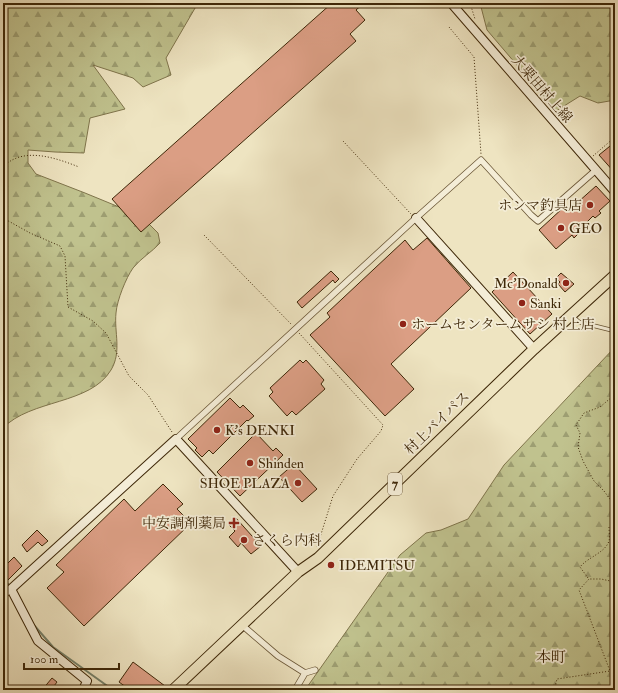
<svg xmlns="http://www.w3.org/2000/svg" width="618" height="693" font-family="'IM FELL Double Pica','Noto Serif JP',serif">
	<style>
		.forest { fill: url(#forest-firs); stroke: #7f744b }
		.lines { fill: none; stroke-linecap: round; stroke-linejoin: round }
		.stream { stroke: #76826b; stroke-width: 2 }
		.building { fill: #db9e84; stroke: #3e2708 }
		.lane-casing { stroke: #6a5636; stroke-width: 4.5 }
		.street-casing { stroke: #6a5636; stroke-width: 7 }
		.secondary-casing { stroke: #3e2708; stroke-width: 10 }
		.highway-casing { stroke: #3e2708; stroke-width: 12 }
		.path { stroke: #3e2708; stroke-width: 1; stroke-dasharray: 1 2; stroke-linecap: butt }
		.lane { stroke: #f4edd7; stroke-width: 3 }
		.street { stroke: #f4edd7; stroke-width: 5.5 }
		.secondary { stroke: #f4edd7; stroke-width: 8 }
		.highway { stroke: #eee4c1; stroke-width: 10 }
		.poi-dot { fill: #8f2418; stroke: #f4edd7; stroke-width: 1.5 }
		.labels { text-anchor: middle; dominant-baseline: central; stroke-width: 3.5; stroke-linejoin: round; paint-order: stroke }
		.shield { fill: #f4edd7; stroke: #756246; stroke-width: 1 }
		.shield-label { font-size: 13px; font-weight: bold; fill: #3e2708 }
		.street-label { font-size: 14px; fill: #3e2708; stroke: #f4edd7 }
		.poi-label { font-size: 14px; fill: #3e2708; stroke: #f4edd7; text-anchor: start }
		.neighbourhood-label { font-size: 15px; fill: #3e2708; stroke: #f4edd7 }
	</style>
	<defs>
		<pattern id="forest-firs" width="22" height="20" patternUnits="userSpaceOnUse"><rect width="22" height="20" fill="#c0c28e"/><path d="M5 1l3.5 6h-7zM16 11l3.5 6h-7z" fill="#9d9e72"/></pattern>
	</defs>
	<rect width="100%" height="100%" fill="#eee4c1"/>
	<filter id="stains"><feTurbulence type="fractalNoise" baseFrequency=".005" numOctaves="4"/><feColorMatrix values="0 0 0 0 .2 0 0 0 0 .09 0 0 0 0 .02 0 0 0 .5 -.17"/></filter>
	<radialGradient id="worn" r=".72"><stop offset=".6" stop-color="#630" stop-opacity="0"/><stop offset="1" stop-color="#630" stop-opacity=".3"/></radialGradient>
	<path class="forest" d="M3,3H198L166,58L171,75L143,87L133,78L93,65L125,109L90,118L84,153L55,152L28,150V163L36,174L85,193L141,216L158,233L160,243C152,252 141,258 133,268C126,278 117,300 116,313C114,332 122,352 111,370C90,405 31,399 3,428Z
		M480,3H615V100L598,103L580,96L556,111L487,30Z
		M615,347V690H305L400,555L426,533L441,530L468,519L504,465Z"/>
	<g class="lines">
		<path class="stream" d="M3,579L10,586
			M33,624L53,647L113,690"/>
	</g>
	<path class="building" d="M332,3H364L356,10L365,20L350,34L356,41L141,232L112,199Z
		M615,142V173L599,155Z
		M596,186L610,201L599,211L601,213L595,218L593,216L579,230L580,232L574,238L572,235L556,249L539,230L564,207L568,211Z
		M427,238L471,288L391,364L414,389L385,416L310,335L330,317L327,313L405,240L413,250Z
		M331,271L339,279L335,283L333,280L302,308L297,302Z
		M513,272L552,314L530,334L492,292Z
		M561,273L574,284L565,292L558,284L560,282L556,278Z
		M300,360L303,363L306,360L324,380L321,384L325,389L296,415L292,411L287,416L269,396L273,392L270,388Z
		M230,398L240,408L243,405L254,416L248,421L247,420L213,454L209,450L202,457L195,450L197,448L188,439Z
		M256,433L273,451L276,448L283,455L240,496L217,472Z
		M294,464L317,489L302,502L279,477Z
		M163,484L183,504L177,509L191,523L84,626L47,588L64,572L56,565L124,499L135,511Z
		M235,517L261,546L251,554L241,543L238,547L229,537L235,531L228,524Z
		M37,530L48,541L42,546L38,542L27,552L22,545Z
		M14,557L22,566L8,580L3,574V568Z
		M133,662L165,686L161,690H130L119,682Z
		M52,678L57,682L51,690H42Z"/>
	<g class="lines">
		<defs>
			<path id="lane" d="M572,316L579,322L615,331"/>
			<path id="street" d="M176,439L416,218L481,160L531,215L538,221L596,170
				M3,596L11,589
				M242,625L278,656L305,673
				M295,690L305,673L315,670"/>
			<path id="secondary" d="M451,3L615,192
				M416,218L534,349
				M83,690L87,681L38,641L11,589L176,439L298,572"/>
			<path id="highway" d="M173,690L298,572L318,558L534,349L615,275"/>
		</defs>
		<use href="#lane" class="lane-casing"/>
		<use href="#street" class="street-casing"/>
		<use href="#secondary" class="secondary-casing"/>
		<use href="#highway" class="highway-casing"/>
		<path class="path" d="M470,3L475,19
			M449,27L474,57L481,154
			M343,141L411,214
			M593,156L615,137
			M3,167C23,146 56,158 79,167
			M3,218L30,233L60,246L65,256L68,307L93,321L106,333L129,376L148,395L172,432
			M204,235L292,325
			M299,333L383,425L381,431L357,459L333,496L317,547
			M615,391L612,397L600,407L584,413L576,425L580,433L578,447L583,461L594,481L604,491L615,506
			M588,578L580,567C588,557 605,553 609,541C610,537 609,531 609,527L615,522
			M554,690L557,679L610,671L579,590L589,579H601L615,582"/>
		<use href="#lane" class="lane"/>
		<use href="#street" class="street"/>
		<use href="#secondary" class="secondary"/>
		<use href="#highway" class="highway"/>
	</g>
	<g class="poi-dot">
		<circle cx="590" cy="205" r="4"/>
		<circle cx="561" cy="228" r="4"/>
		<circle cx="566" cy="283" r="4"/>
		<circle cx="522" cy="303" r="4"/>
		<circle cx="403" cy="324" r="4"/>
		<circle cx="217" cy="430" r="4"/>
		<circle cx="250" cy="463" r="4"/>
		<circle cx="298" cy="483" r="4"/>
		<path d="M232 517h4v4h4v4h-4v4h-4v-4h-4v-4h4z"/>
		<circle cx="244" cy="540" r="4"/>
		<circle cx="331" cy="565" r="4"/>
	</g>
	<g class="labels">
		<rect class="shield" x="388" y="473" width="14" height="22" rx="3"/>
		<g class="shield-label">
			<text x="395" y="484">7</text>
		</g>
		<g class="street-label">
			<text transform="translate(542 89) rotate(49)">大栗田村上線</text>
			<text transform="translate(437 423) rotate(-44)">村上バイパス</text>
		</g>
		<g class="poi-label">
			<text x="582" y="205" text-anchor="end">ホンマ釣具店</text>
			<text x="569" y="228">GEO</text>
			<text x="558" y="283" text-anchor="end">Mc'Donald</text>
			<text x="530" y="303">Sanki</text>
			<text x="411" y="324">ホームセンタームサシ 村上店</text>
			<text x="225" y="430">K's DENKI</text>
			<text x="258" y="463">Shinden</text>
			<text x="290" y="483" text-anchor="end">SHOE PLAZA</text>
			<text x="226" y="523" text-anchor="end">中安調剤薬局</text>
			<text x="252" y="540">さくら内科</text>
			<text x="339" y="565">IDEMITSU</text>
		</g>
		<g class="neighbourhood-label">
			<text x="551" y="657">本町</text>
		</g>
	</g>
	<rect width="618" height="693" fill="none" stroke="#eee4c1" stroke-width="16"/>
	<rect x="4" y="4" width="610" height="685" fill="none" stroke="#3e2708" stroke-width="2"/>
	<rect x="8" y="8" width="602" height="677" fill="none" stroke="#3e2708"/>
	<path d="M24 663v6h95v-6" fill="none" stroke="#3e2708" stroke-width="2"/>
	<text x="30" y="663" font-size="12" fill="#3e2708" stroke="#f4edd7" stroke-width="3" paint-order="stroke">100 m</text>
	<rect width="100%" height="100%" filter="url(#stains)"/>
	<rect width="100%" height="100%" fill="url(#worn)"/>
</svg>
